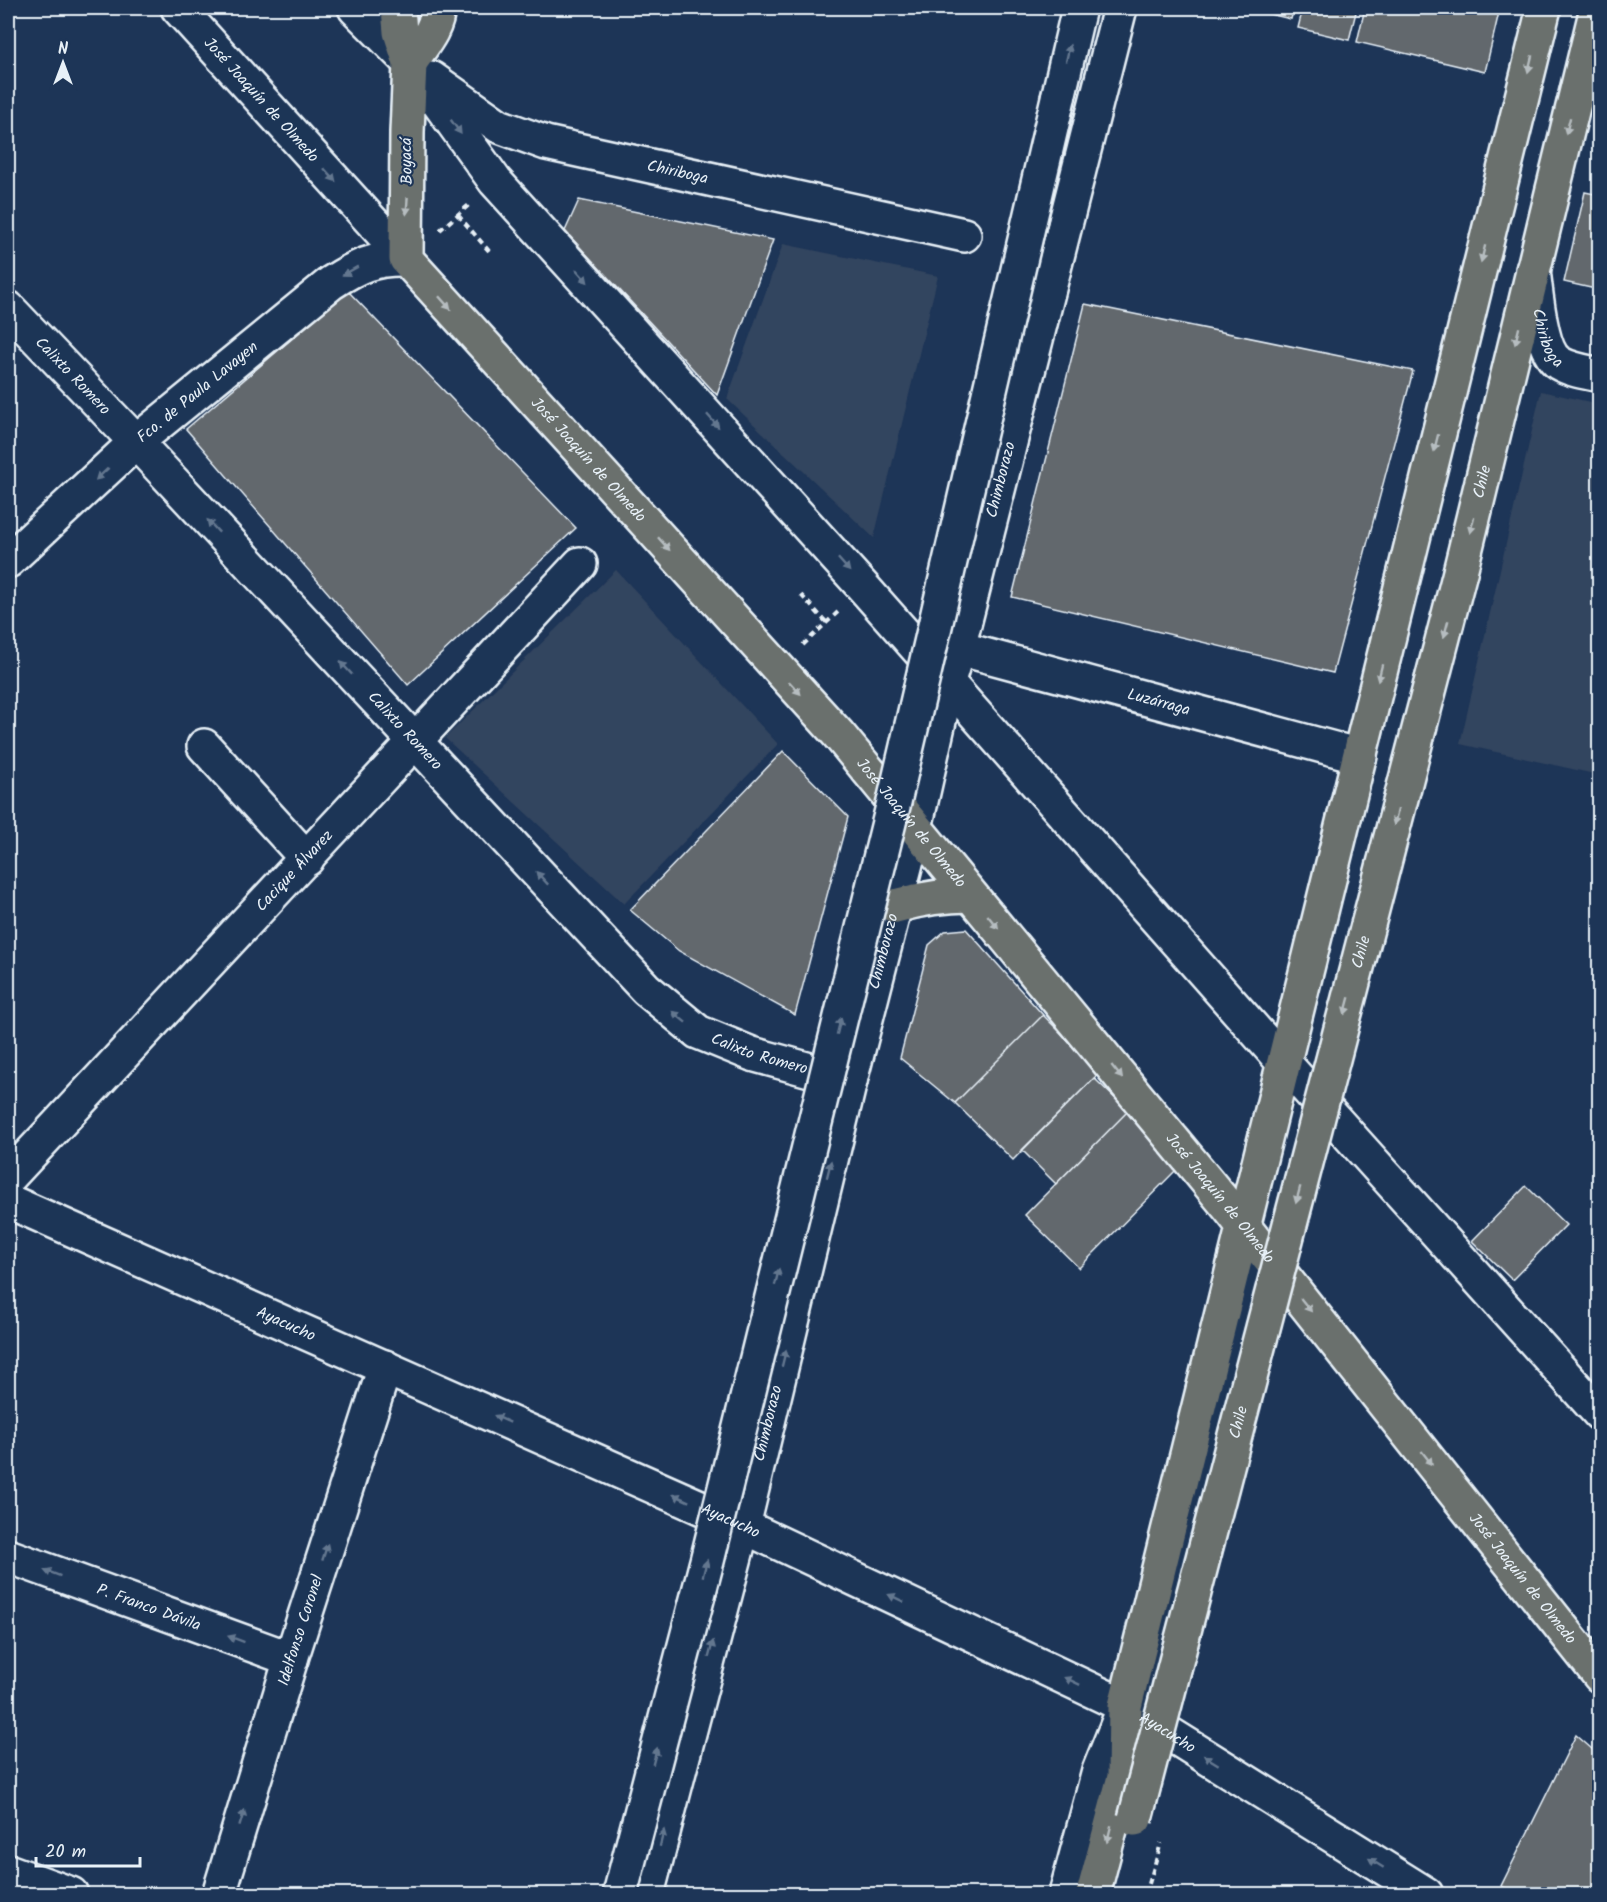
<svg xmlns="http://www.w3.org/2000/svg" width="1607" height="1902" font-family="Kalam,sans-serif">
	<style>
		.built { fill: #32445e }
		.building { fill: #62676d; stroke: #e8f1f8; stroke-width: 1.5 }
		.lines { fill: none; stroke-linecap: round; stroke-linejoin: round }
		.minor-casing { stroke: #e8f1f8; stroke-width: 38 }
		.major-casing { stroke: #e8f1f8; stroke-width: 38 }
		.path { stroke: #e8f1f8; stroke-width: 4; stroke-dasharray: 6 4.5; stroke-linecap: butt }
		.minor { stroke: #1d3557; stroke-width: 33 }
		.major { stroke: #6b706d; stroke-width: 33 }
		.minor-bridge-casing { stroke: #e8f1f8; stroke-width: 38; stroke-linecap: butt }
		.major-bridge-casing { stroke: #e8f1f8; stroke-width: 38; stroke-linecap: butt }
		.minor-bridge { stroke: #1d3557; stroke-width: 33 }
		.major-bridge { stroke: #6b706d; stroke-width: 33 }
		.oneway { fill: #64778f }
		.oneway2 { fill: #b6bdc0 }
		.labels { text-anchor: middle; dominant-baseline: central; stroke-width: 4.5; stroke-linejoin: round; paint-order: stroke }
		.street-label { font-size: 16px; fill: #e8f1f8; stroke: #1d3557 }
	</style>
	<rect width="100%" height="100%" fill="#1d3557"/>
	<filter id="ink" filterUnits="userSpaceOnUse"><feTurbulence type="fractalNoise" baseFrequency=".0167" numOctaves="2"/><feDisplacementMap in="SourceGraphic" scale="12" xChannelSelector="R" yChannelSelector="G"/><feConvolveMatrix kernelMatrix="1 2 1 2 8 2 1 2 1" color-interpolation-filters="sRGB"/></filter>
	<g filter="url(#ink)">
		<path class="built" d="M783,244L938,276L874,538L727,399Z
			M1541,391L1599,404V775L1460,744Z
			M616,570L778,744L624,904L445,738Z"/>
		<path class="building" d="M1244,8H1294L1291,19Z
			M1303,8H1357L1349,40L1298,28Z
			M1365,8H1500L1485,72L1357,42Z
			M1585,192L1600,195V290L1564,282Z
			M579,200L773,240L717,395L565,231Z
			M348,291L576,528L408,685L186,429Z
			M1085,304L1413,371L1333,673L1012,597Z
			M783,751L848,817L795,1015L679,951L630,910Z
			M966,929L1043,1015L955,1103L900,1058L929,945L945,931Z
			M1043,1015L1100,1072L1013,1160L955,1103Z
			M1094,1078L1128,1111L1056,1184L1022,1150Z
			M1128,1111L1181,1165L1079,1268L1025,1215Z
			M1526,1186L1566,1225L1512,1280L1472,1241Z
			M1576,1735L1600,1756V1894H1518L1501,1886Z"/>
		<g class="lines">
			<defs>
				<g id="minor">
					<path id="s1" d="M178,8L406,259"/>
					<path d="M355,8L410,63L495,181L864,588L1284,1063L1600,1414"/>
					<path id="s2" d="M431,78L499,126L546,143L964,235"/>
					<path d="M1058,98L1079,8"/>
					<path id="s3" d="M1533,270C1536,292 1540,351 1559,363C1571,370 1586,372 1600,375"/>
					<path id="s4" d="M8,308L136,442L646,989L698,1032L752,1054L850,1081"/>
					<path id="s5" d="M8,561L136,442L331,283C357,266 374,258 406,259"/>
					<path id="s6" d="M958,648L1360,756"/>
					<path d="M204,746L307,859"/>
					<path id="s7" d="M8,1178L580,564"/>
					<path id="s8" d="M8,1201L743,1526L1125,1706L1426,1894"/>
					<path id="s9" d="M8,1556L291,1659"/>
					<path d="M1136,1735L1249,1287L1244,1234"/>
					<path d="M8,1871L71,1894"/>
					<path id="s10" d="M219,1894L291,1659L385,1367"/>
					<path id="s11" d="M647,1894L743,1526L850,1081L915,828L948,681L958,648L1120,8"/>
					<path d="M1066,1894L1099,1771L1125,1706"/>
				</g>
				<g id="major">
					<path id="s12" d="M398,8L400,32L410,63L407,132L406,259L838,734L1229,1208L1600,1676"/>
					<path d="M410,63C422,45 437,30 438,8"/>
					<path id="s13" d="M1460,572L1597,8"/>
					<path d="M895,906C920,899 944,895 970,895"/>
					<path d="M1093,1894L1124,1777L1125,1706L1544,8"/>
				</g>
			</defs>
			<use href="#minor" class="minor-casing"/>
			<use href="#major" class="major-casing"/>
			<path class="path" d="M458,215L489,251
				M440,230L470,204
				M801,595L827,623
				M803,645L839,611
				M1146,1894L1161,1843"/>
			<use href="#minor" class="minor"/>
			<use href="#major" class="major"/>
			<defs>
				<path id="minor-bridge" d="M620,1894L707,1561L894,802L1058,98"/>
				<g id="major-bridge">
					<path id="s14" d="M1135,1819L1460,572"/>
				</g>
			</defs>
			<use href="#minor-bridge" class="minor-bridge-casing"/>
			<use href="#major-bridge" class="major-bridge-casing"/>
			<use href="#minor-bridge" class="minor-bridge"/>
			<use href="#major-bridge" class="major-bridge"/>
		</g>
		<defs><path id="oneway-solid" d="M-6-.8H1V-3.2L6.5 0L1 3.2V.8H-6Z" transform="scale(1.5)"/></defs>
		<g class="oneway">
			<use href="#oneway-solid" transform="translate(1068 53) rotate(-77)"/>
			<use href="#oneway-solid" transform="translate(456 127) rotate(54)"/>
			<use href="#oneway-solid" transform="translate(330 175) rotate(48)"/>
			<use href="#oneway-solid" transform="translate(350 271) rotate(151)"/>
			<use href="#oneway-solid" transform="translate(582 276) rotate(48)"/>
			<use href="#oneway-solid" transform="translate(713 421) rotate(48)"/>
			<use href="#oneway-solid" transform="translate(102 474) rotate(137)"/>
			<use href="#oneway-solid" transform="translate(213 526) rotate(-133)"/>
			<use href="#oneway-solid" transform="translate(844 565) rotate(48)"/>
			<use href="#oneway-solid" transform="translate(346 668) rotate(-133)"/>
			<use href="#oneway-solid" transform="translate(542 878) rotate(-133)"/>
			<use href="#oneway-solid" transform="translate(679 1017) rotate(-141)"/>
			<use href="#oneway-solid" transform="translate(839 1026) rotate(-76)"/>
			<use href="#oneway-solid" transform="translate(829 1169) rotate(-76)"/>
			<use href="#oneway-solid" transform="translate(777 1277) rotate(-76)"/>
			<use href="#oneway-solid" transform="translate(784 1358) rotate(-76)"/>
			<use href="#oneway-solid" transform="translate(502 1419) rotate(-156)"/>
			<use href="#oneway-solid" transform="translate(681 1498) rotate(-156)"/>
			<use href="#oneway-solid" transform="translate(325 1552) rotate(-72)"/>
			<use href="#oneway-solid" transform="translate(705 1568) rotate(-75)"/>
			<use href="#oneway-solid" transform="translate(52 1573) rotate(-160)"/>
			<use href="#oneway-solid" transform="translate(896 1598) rotate(-155)"/>
			<use href="#oneway-solid" transform="translate(236 1639) rotate(-160)"/>
			<use href="#oneway-solid" transform="translate(711 1649) rotate(-75)"/>
			<use href="#oneway-solid" transform="translate(1072 1681) rotate(-155)"/>
			<use href="#oneway-solid" transform="translate(655 1756) rotate(-75)"/>
			<use href="#oneway-solid" transform="translate(1211 1760) rotate(-148)"/>
			<use href="#oneway-solid" transform="translate(242 1818) rotate(-73)"/>
			<use href="#oneway-solid" transform="translate(662 1838) rotate(-76)"/>
			<use href="#oneway-solid" transform="translate(1376 1863) rotate(-148)"/>
		</g>
		<g class="oneway2">
			<use href="#oneway-solid" transform="translate(1530 64) rotate(104)"/>
			<use href="#oneway-solid" transform="translate(1568 126) rotate(104)"/>
			<use href="#oneway-solid" transform="translate(407 206) rotate(94)"/>
			<use href="#oneway-solid" transform="translate(1483 254) rotate(104)"/>
			<use href="#oneway-solid" transform="translate(445 303) rotate(48)"/>
			<use href="#oneway-solid" transform="translate(1517 336) rotate(104)"/>
			<use href="#oneway-solid" transform="translate(1436 443) rotate(104)"/>
			<use href="#oneway-solid" transform="translate(1472 525) rotate(104)"/>
			<use href="#oneway-solid" transform="translate(664 544) rotate(48)"/>
			<use href="#oneway-solid" transform="translate(1446 629) rotate(105)"/>
			<use href="#oneway-solid" transform="translate(1380 673) rotate(104)"/>
			<use href="#oneway-solid" transform="translate(795 688) rotate(47)"/>
			<use href="#oneway-solid" transform="translate(1396 817) rotate(105)"/>
			<use href="#oneway-solid" transform="translate(993 922) rotate(51)"/>
			<use href="#oneway-solid" transform="translate(1347 1006) rotate(105)"/>
			<use href="#oneway-solid" transform="translate(1117 1072) rotate(51)"/>
			<use href="#oneway-solid" transform="translate(1298 1195) rotate(105)"/>
			<use href="#oneway-solid" transform="translate(1306 1305) rotate(51)"/>
			<use href="#oneway-solid" transform="translate(1427 1458) rotate(52)"/>
			<use href="#oneway-solid" transform="translate(1109 1834) rotate(104)"/>
		</g>
	</g>
	<g class="labels">
		<g class="street-label">
			<text stroke="none"><textPath href="#s1" startOffset="124">José Joaquín de Olmedo</textPath></text>
			<text transform="translate(407 161) rotate(-91)">Boyacá</text>
			<text stroke="none"><textPath href="#s2" startOffset="268">Chiriboga</textPath></text>
			<text stroke="none"><textPath href="#s3" startOffset="70">Chiriboga</textPath></text>
			<text stroke="none"><textPath href="#s4" startOffset="94">Calixto Romero</textPath></text>
			<text stroke="none"><textPath href="#s5" startOffset="254">Fco. de Paula Lavayen</textPath></text>
			<text stroke="none"><textPath href="#s12" startOffset="524">José Joaquín de Olmedo</textPath></text>
			<text stroke="none"><textPath href="#s11" startOffset="1458">Chimborazo</textPath></text>
			<text stroke="none"><textPath href="#s13" startOffset="93">Chile</textPath></text>
			<text stroke="none"><textPath href="#s6" startOffset="208">Luzárraga</textPath></text>
			<text stroke="none"><textPath href="#s4" startOffset="580">Calixto Romero</textPath></text>
			<text stroke="none"><textPath href="#s12" startOffset="1010">José Joaquín de Olmedo</textPath></text>
			<text stroke="none"><textPath href="#s7" startOffset="420">Cacique Álvarez</textPath></text>
			<text stroke="none"><textPath href="#s11" startOffset="972">Chimborazo</textPath></text>
			<text stroke="none"><textPath href="#s14" startOffset="896">Chile</textPath></text>
			<text stroke="none"><textPath href="#s4" startOffset="1066">Calixto Romero</textPath></text>
			<text stroke="none"><textPath href="#s12" startOffset="1496">José Joaquín de Olmedo</textPath></text>
			<text stroke="none"><textPath href="#s8" startOffset="304">Ayacucho</textPath></text>
			<text stroke="none"><textPath href="#s11" startOffset="486">Chimborazo</textPath></text>
			<text stroke="none"><textPath href="#s14" startOffset="410">Chile</textPath></text>
			<text stroke="none"><textPath href="#s8" startOffset="790">Ayacucho</textPath></text>
			<text stroke="none"><textPath href="#s12" startOffset="1982">José Joaquín de Olmedo</textPath></text>
			<text stroke="none"><textPath href="#s9" startOffset="150">P. Franco Dávila</textPath></text>
			<text stroke="none"><textPath href="#s10" startOffset="276">Idelfonso Coronel</textPath></text>
			<text stroke="none"><textPath href="#s8" startOffset="1276">Ayacucho</textPath></text>
		</g>
	</g>
	<rect width="1607" height="1902" fill="none" stroke="#1d3557" stroke-width="30"/>
	<rect x="15" y="15" width="1577" height="1872" fill="none" stroke="#e8f1f8" stroke-width="2" filter="url(#ink)"/>
	<g transform="translate(63 63)" stroke="#1d3557" stroke-width="4.5" paint-order="stroke">
	<path d="M0-4.5L10 22L0 15L-10 22Z" fill="#e8f1f8"/>
	<text y="-9" font-size="16" font-weight="bold" text-anchor="middle" fill="#e8f1f8">N</text>
	</g>
	<path d="M36 1857v9h104v-9" fill="none" stroke="#e8f1f8" stroke-width="3"/>
	<text x="45" y="1857" font-size="18" fill="#e8f1f8" stroke="#1d3557" stroke-width="4.5" paint-order="stroke">20 m</text>
</svg>
